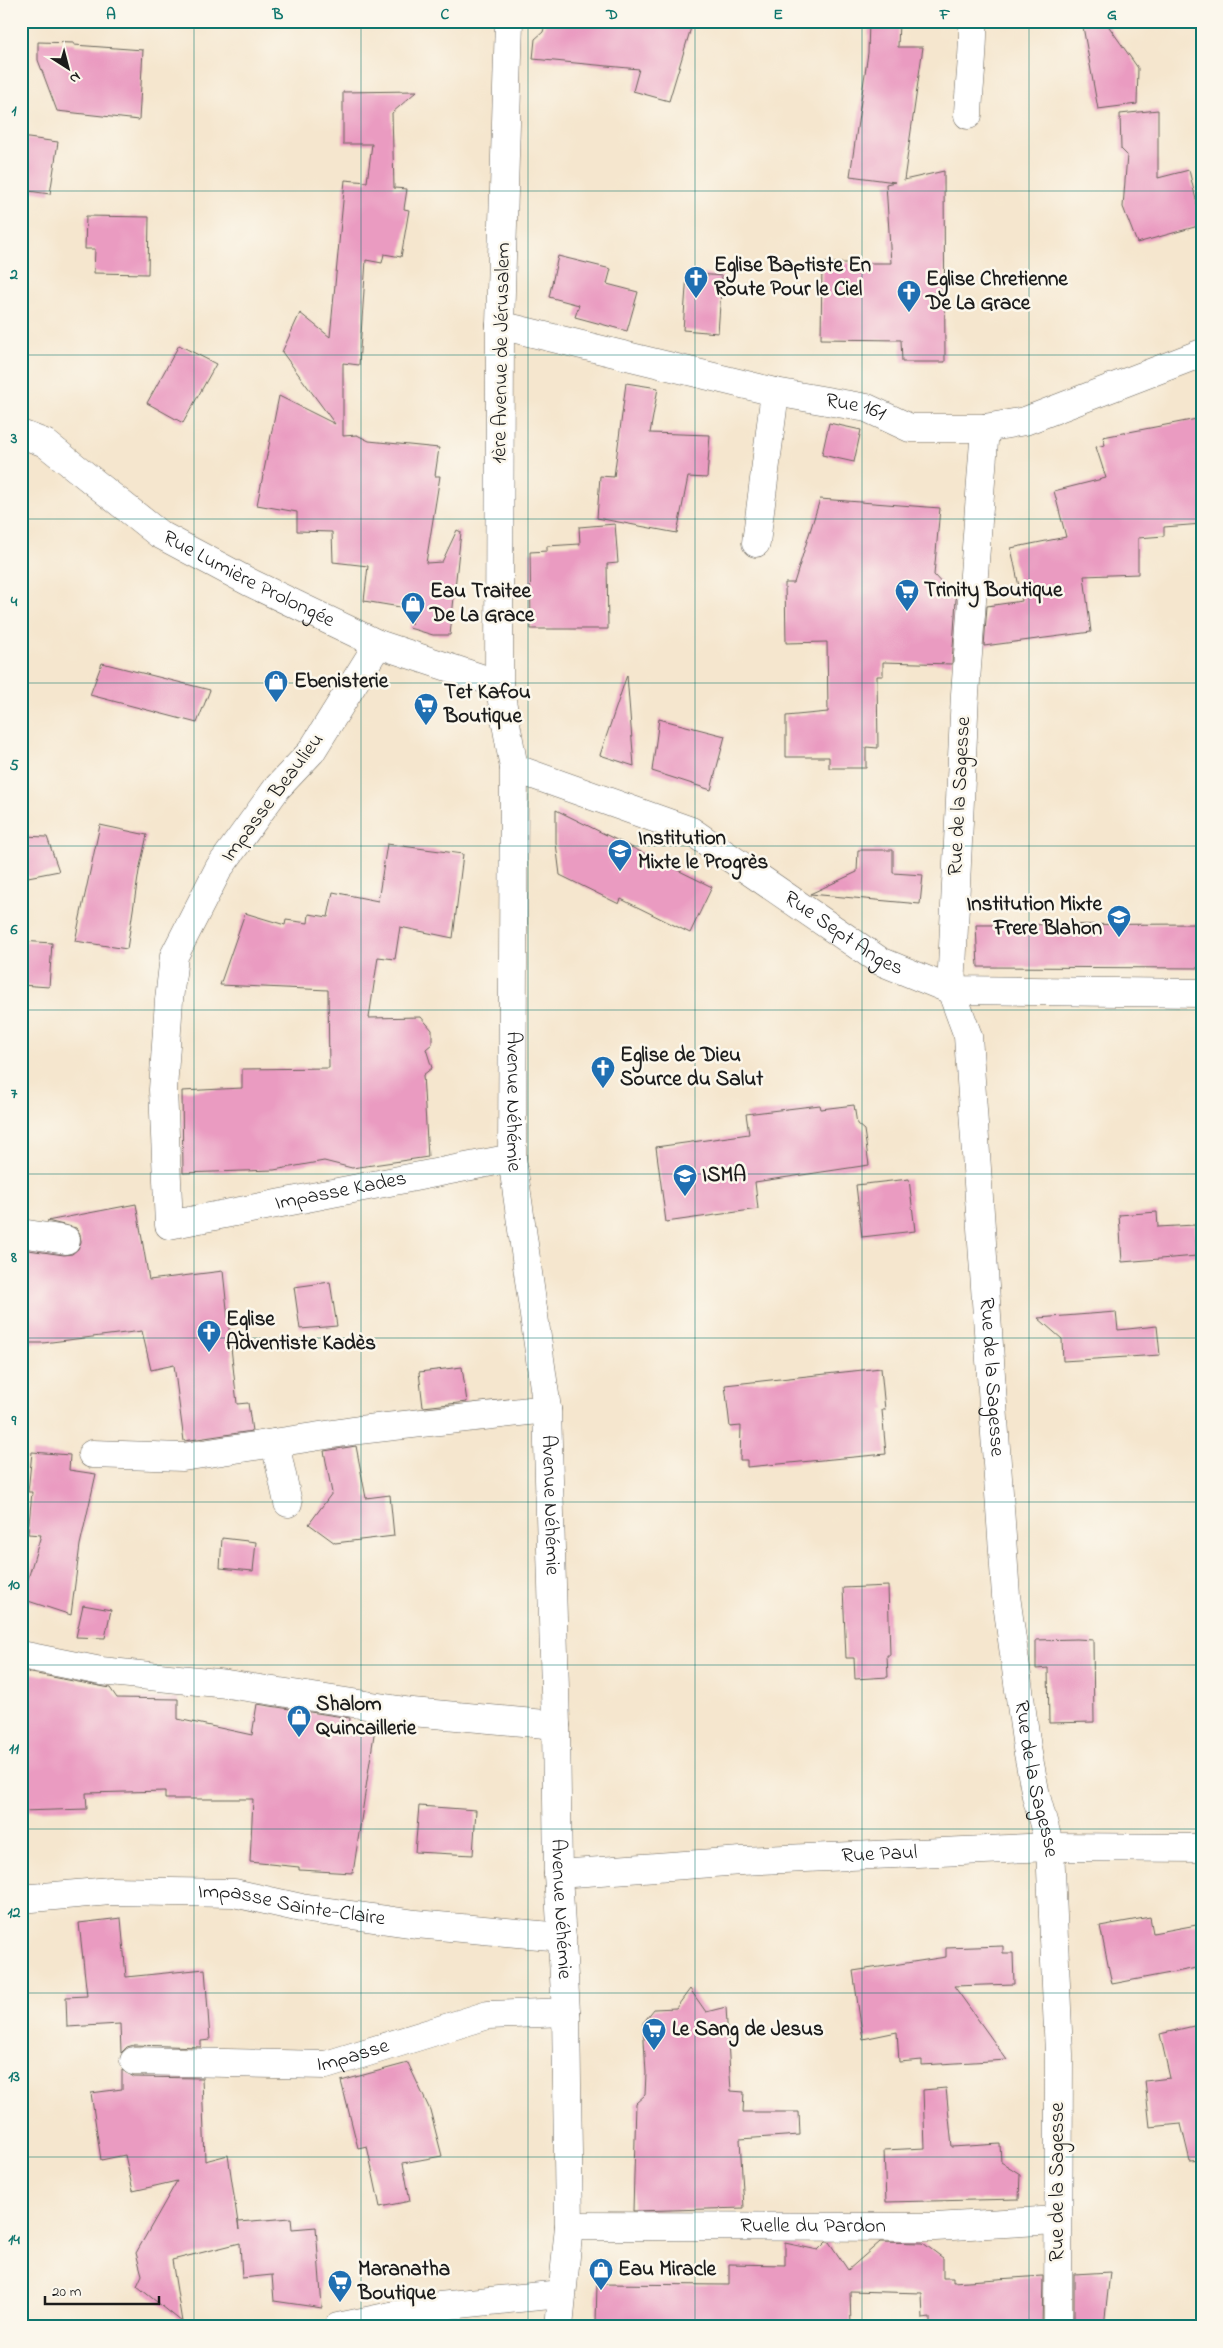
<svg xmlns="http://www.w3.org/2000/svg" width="1223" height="2348" font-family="'Indie Flower',sans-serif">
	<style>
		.building { fill: #ea9bc1 }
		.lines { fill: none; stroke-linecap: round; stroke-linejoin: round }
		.minor-casing { stroke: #68635a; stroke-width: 29 }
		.minor { stroke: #fff; stroke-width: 28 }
		.grid { fill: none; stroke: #0f766e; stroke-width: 1; stroke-opacity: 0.55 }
		.labels { text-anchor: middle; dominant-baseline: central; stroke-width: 5; stroke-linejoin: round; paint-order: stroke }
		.poi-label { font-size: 21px; font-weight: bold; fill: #1c1c1c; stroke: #fbf7ec; text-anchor: start }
		.street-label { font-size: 21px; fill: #1c1c1c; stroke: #fbf7ec }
		.neatline { fill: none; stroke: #0f766e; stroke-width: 2 }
		.grid-label { font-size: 16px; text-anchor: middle; font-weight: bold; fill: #0f766e }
	</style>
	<rect width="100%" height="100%" fill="#fbf7ec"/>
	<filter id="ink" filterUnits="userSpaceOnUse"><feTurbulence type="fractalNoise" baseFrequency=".02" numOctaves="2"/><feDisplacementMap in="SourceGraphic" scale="10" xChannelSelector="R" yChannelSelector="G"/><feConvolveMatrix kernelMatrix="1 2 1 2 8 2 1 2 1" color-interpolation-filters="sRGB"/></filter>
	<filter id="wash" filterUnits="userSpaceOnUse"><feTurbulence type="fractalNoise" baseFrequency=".0096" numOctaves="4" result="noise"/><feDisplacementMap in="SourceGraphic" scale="20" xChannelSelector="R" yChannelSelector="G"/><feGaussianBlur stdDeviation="1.12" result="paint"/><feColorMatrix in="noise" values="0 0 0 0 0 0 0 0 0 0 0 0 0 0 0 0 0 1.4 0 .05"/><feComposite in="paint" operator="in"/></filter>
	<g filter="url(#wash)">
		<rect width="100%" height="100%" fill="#f5e6ce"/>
		<g id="blocks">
			<path class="building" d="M546,21H693L669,101L633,91L639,69L533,59L535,39L543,32Z
				M869,21H899L898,47H923L904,180L944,171L945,362H902L901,340L821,339L822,263H891L886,184L895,182L850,176L868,53Z
				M1082,21H1105L1138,68L1137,104L1098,109Z
				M38,42L74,43V45L143,50L139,120L57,111L38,60Z
				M417,91L392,113L394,188L407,189L404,209L409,210L401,257L384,254L382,263L366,260L359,365L343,363V436L357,435L369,441L439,448L435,476H440L426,563L442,562L457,530L461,532L450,635H433L409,628L418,610L364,601L368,566L333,562L332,532L297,531V512L257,505L279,396L335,424L282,352L300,313L330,337L345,180L367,182L372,144H343V92Z
				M1158,110V178L1189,170L1202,225L1137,243L1123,207L1127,155L1121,149L1120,114Z
				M21,137L58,142L50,194L21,190Z
				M86,216L149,217L148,274L94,273L95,249H85Z
				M558,256L611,269L607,284L638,292L627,331L575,317L579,305L549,297Z
				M687,273L722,276L718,333L683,330Z
				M179,345L216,364L183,423L147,403Z
				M626,383L658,388L650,433L710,435L707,478L688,477L677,533L597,518L600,476L614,477Z
				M1202,418V524L1164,527V536L1138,538V574L1084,576L1091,632L984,646L987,606L1022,601L1011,548L1066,537L1054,491L1106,478L1096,447L1105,445L1103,437Z
				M829,423L861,430L854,462L822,455Z
				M820,499L940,508L934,575L956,599L952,664L883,662V676H877L878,748L866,747V768H829V757H786V716L828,712L827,642L786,643L785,583H794Z
				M615,524L618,563L607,564L608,629H531L530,552L547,551V546L580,544L579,527Z
				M102,663L210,690L197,723L90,695Z
				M627,675L634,766L600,755Z
				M659,719L725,736L711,790L652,771Z
				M556,810L712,887L690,933L621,899L619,904L560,875L556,843Z
				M100,825L147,835L139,871L127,949L75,941Z
				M21,836L47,837L59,871L28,877L21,852Z
				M387,844L463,854L453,938L400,927L395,959L378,957L369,1018L421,1017L432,1030V1044L426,1049L432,1068L423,1075L428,1157L352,1168L324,1161L274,1170L183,1173L182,1091L242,1088V1069L329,1068L328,990L220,985L245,913L285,925L286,920L308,923L309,914L328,917L333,892L378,901Z
				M858,850H893V873L923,875L920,904L810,894L857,872Z
				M1202,924V968L978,967L976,925Z
				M21,941L52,943L49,987L21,985Z
				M820,1105L821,1109L854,1105L857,1124L864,1130L869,1165L755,1182L758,1209L666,1222L656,1147L749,1134L746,1114Z
				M909,1179L915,1231L862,1237L856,1185Z
				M136,1204L149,1280L223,1271L237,1404L248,1403L252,1431L184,1441L174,1365L151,1370L142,1331L43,1343H21V1249L64,1255L72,1254L78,1249L81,1242L80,1234L76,1228L47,1221Z
				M1157,1212L1158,1227L1195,1225L1197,1256L1122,1262L1119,1215Z
				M330,1282L337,1326L300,1329L294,1287Z
				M1116,1312L1118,1330L1157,1326L1160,1355L1063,1361L1062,1339L1038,1318Z
				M462,1367L467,1402L423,1407L419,1372Z
				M881,1368L885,1410H882L886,1454L747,1467V1460H740L741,1426L730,1427L725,1385Z
				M356,1446L366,1498L390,1495L394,1536L335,1543L309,1524L332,1493L324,1451Z
				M32,1452L70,1455L69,1470L96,1474L80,1545L71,1615L22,1599L41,1535L28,1534L32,1492H28Z
				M222,1538L256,1542L253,1571L220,1568Z
				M888,1586L890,1655H887L888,1677L855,1679L854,1658H846L843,1588Z
				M83,1605L111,1610L105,1638L76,1637Z
				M1077,1639L1093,1640L1094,1722L1049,1723L1048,1668L1036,1669V1640Z
				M21,1671L110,1688L117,1698L178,1699V1719L252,1735L257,1704L350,1718L349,1726L375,1728L353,1873L299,1870V1867L250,1862L253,1799H165V1791L86,1793L87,1809L21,1811Z
				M419,1806L476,1810L473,1855L415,1852Z
				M1150,1917L1153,1933L1202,1924V1967L1112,1984L1100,1926Z
				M121,1918L126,1977L205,1969L210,2040L201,2041V2047L134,2045L127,2047L121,2053L120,2024L67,2027L66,1997L87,1996L79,1923Z
				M1003,1946V1953H1013L1014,1984L954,1986L1007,2060L922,2065V2060L899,2062L897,2032L863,2039L853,1971L946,1957V1948Z
				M690,1989L706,2012L726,2007L731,2091L744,2092L743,2112H799L800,2135L740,2139L744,2208L633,2211L636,2103L645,2095L646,2073L643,2023L654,2009L676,2008Z
				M1202,2024V2160L1190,2161L1181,2124L1150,2127L1145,2081L1170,2078L1160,2034Z
				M408,2063L430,2110L442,2156L403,2163L410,2201L380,2207L367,2146L358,2148L341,2081Z
				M122,2070L134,2077L202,2078L205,2161L228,2155L239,2230L238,2222L291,2218L292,2229L316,2227L322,2308L274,2301L272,2275L242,2278L240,2243L172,2260L182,2322L137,2286L142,2275L136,2253L177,2181L133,2191L125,2155L101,2160L91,2093L122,2089Z
				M946,2088L952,2147L1000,2144L1001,2162L1020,2174L1019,2199L886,2202L884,2150L925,2148L923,2090Z
				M826,2242H829L848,2270L880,2242L923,2243L943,2258V2278H953V2282L1043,2276L1042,2327H993L994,2322L930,2325V2318L923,2319L922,2293L850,2291L851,2327H680V2325L596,2323L597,2284L729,2285V2264L785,2265V2243L818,2250Z
				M1110,2272L1104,2327H1074V2274Z"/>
		</g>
	</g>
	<g filter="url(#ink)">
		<use href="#blocks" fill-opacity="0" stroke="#68635a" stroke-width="1"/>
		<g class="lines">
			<defs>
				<g id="minor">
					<path id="s1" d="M509,21L500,325L499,684L514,768L512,1158L547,1409L556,1725L558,1874L566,2012L569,2226L559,2327"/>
					<path d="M968,115C969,84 974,53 973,21"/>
					<path id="s2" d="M500,325L775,392L867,408L910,428H985L1025,421L1202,353"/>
					<path id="s3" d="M985,428L965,694L951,990L968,1036L1006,1596L1027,1748L1036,1796L1050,1847L1059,2054L1058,2327"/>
					<path id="s4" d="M21,434L45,443L159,534L251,583L378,644L499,684"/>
					<path d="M756,543L775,392"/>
					<path id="s5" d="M378,644L311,752L277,788L219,868L174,956L169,1000L163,1090L169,1225L512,1158"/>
					<path id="s6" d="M514,768L691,831L880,961L951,990L1202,993"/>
					<path d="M21,1233L66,1240"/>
					<path d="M275,1443L288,1503"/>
					<path d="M92,1454L183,1457L359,1430L547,1409"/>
					<path d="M21,1655L101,1671L227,1684L412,1712L556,1725"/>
					<path id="s7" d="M558,1874L741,1861L1050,1847L1202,1848"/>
					<path id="s8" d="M21,1899L110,1891L234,1893L301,1908L416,1924L562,1937"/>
					<path id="s9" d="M134,2061L326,2065L488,2015L566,2012"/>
					<path id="s10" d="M569,2226L935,2227L1057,2220"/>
					<path d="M338,2327L439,2306L561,2294"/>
				</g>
			</defs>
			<use href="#minor" class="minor-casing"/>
			<use href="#minor" class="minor"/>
		</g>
	</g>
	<path class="grid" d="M194,21V2327M361,21V2327M528,21V2327M695,21V2327M862,21V2327M1029,21V2327M21,191H1202M21,355H1202M21,519H1202M21,683H1202M21,846H1202M21,1010H1202M21,1174H1202M21,1338H1202M21,1502H1202M21,1665H1202M21,1829H1202M21,1993H1202M21,2157H1202"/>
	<defs>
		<symbol id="church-pin" viewBox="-11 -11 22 30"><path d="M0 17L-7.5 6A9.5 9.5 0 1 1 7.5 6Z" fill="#1f6fb2" stroke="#fbf7ec"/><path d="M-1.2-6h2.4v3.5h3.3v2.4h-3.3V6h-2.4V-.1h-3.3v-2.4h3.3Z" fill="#fff"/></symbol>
		<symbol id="supermarket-pin" viewBox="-11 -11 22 30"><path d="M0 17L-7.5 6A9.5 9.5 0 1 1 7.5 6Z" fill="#1f6fb2" stroke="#fbf7ec"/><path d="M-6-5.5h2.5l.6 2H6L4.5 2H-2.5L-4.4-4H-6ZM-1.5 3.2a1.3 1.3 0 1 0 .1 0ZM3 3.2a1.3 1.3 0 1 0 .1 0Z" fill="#fff"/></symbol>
		<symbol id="shop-pin" viewBox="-11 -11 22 30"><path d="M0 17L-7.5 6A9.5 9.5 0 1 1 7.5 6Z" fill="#1f6fb2" stroke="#fbf7ec"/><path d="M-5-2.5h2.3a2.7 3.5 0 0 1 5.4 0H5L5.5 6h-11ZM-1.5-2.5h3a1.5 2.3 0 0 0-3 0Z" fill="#fff"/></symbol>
		<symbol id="school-pin" viewBox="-11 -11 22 30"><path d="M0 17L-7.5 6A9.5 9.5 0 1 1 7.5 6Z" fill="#1f6fb2" stroke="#fbf7ec"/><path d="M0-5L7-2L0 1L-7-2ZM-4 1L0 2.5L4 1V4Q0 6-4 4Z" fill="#fff"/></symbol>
	</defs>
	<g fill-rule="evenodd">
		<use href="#church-pin" x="682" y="264" width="28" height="38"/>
		<use href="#church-pin" x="895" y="278" width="28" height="38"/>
		<use href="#supermarket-pin" x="893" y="577" width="28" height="38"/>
		<use href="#shop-pin" x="399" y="590" width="28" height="38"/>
		<use href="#shop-pin" x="262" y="668" width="28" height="38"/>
		<use href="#supermarket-pin" x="412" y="691" width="28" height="38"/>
		<use href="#school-pin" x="606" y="837" width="28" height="38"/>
		<use href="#school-pin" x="1105" y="903" width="28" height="38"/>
		<use href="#church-pin" x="589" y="1054" width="28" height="38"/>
		<use href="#school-pin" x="671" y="1162" width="28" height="38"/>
		<use href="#church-pin" x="195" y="1318" width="28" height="38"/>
		<use href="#shop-pin" x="285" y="1703" width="28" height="38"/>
		<use href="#supermarket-pin" x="640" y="2016" width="28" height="38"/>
		<use href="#shop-pin" x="587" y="2256" width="28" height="38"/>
		<use href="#supermarket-pin" x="326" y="2268" width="28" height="38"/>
	</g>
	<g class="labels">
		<g class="poi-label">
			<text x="714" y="266">Eglise Baptiste En<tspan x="714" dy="24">Route Pour le Ciel</tspan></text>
			<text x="926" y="280">Eglise Chretienne<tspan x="926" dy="24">De La Grace</tspan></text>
			<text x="924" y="591">Trinity Boutique</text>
			<text x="430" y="592">Eau Traitee<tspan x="430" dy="24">De La Grace</tspan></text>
			<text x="294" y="682">Ebenisterie</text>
			<text x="444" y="693">Tet Kafou<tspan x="444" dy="24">Boutique</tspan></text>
			<text x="638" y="839">Institution<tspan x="638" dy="24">Mixte le Progrès</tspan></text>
			<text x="1102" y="905" text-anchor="end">Institution Mixte<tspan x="1102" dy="24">Frere Blahon</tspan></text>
			<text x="620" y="1056">Eglise de Dieu<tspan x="620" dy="24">Source du Salut</tspan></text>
			<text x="702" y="1176">ISMA</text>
			<text x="226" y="1320">Eglise<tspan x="226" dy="24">Adventiste Kadès</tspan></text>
			<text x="316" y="1705">Shalom<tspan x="316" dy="24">Quincaillerie</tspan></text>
			<text x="672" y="2030">Le Sang de Jesus</text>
			<text x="358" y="2270">Maranatha<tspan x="358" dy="24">Boutique</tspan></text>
			<text x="618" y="2270">Eau Miracle</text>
		</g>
		<g class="street-label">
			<text transform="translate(502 353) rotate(-89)">1ère Avenue de Jérusalem</text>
			<text stroke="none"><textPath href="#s2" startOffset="365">Rue 161</textPath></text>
			<text stroke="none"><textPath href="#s4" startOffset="272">Rue Lumière Prolongée</textPath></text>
			<text transform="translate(960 796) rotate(-87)">Rue de la Sagesse</text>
			<text transform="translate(273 798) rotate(-53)">Impasse Beaulieu</text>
			<text stroke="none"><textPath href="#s6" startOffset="372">Rue Sept Anges</textPath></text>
			<text stroke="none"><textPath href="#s1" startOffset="1082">Avenue Néhémie</textPath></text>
			<text stroke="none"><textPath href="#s5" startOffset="819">Impasse Kades</textPath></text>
			<text stroke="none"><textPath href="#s3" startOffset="954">Rue de la Sagesse</textPath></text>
			<text stroke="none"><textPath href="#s1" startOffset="1488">Avenue Néhémie</textPath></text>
			<text stroke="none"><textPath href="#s3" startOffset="1359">Rue de la Sagesse</textPath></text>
			<text stroke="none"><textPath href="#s7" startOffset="322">Rue Paul</textPath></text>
			<text stroke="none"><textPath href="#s8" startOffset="272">Impasse Sainte-Claire</textPath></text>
			<text stroke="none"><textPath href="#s1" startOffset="1892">Avenue Néhémie</textPath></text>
			<text stroke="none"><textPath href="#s9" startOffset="220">Impasse</textPath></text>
			<text transform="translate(1058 2182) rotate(-90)">Rue de la Sagesse</text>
			<text stroke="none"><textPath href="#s10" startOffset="244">Ruelle du Pardon</textPath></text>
		</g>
	</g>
	<rect width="1223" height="2348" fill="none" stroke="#fbf7ec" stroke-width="55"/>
	<g transform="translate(68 68) rotate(144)" stroke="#fbf7ec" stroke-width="4" paint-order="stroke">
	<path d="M0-4L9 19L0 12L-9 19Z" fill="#1c1c1c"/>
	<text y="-8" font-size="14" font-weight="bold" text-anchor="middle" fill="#1c1c1c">N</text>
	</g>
	<path d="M45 2296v8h114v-8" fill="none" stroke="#1c1c1c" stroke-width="2.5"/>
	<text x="52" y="2296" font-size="15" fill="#1c1c1c" stroke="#fbf7ec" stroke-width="4" paint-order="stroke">20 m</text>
	<rect x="28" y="28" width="1168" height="2292" class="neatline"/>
	<g class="grid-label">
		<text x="111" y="19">A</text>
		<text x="278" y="19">B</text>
		<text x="445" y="19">C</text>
		<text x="612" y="19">D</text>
		<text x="778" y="19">E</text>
		<text x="945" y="19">F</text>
		<text x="1112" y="19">G</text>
		<text x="14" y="115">1</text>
		<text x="14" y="279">2</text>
		<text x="14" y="443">3</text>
		<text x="14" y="606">4</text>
		<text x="14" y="770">5</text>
		<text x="14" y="934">6</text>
		<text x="14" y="1098">7</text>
		<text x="14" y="1262">8</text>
		<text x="14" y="1425">9</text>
		<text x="14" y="1589">10</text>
		<text x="14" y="1753">11</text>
		<text x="14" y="1917">12</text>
		<text x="14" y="2081">13</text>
		<text x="14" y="2244">14</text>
	</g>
</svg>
